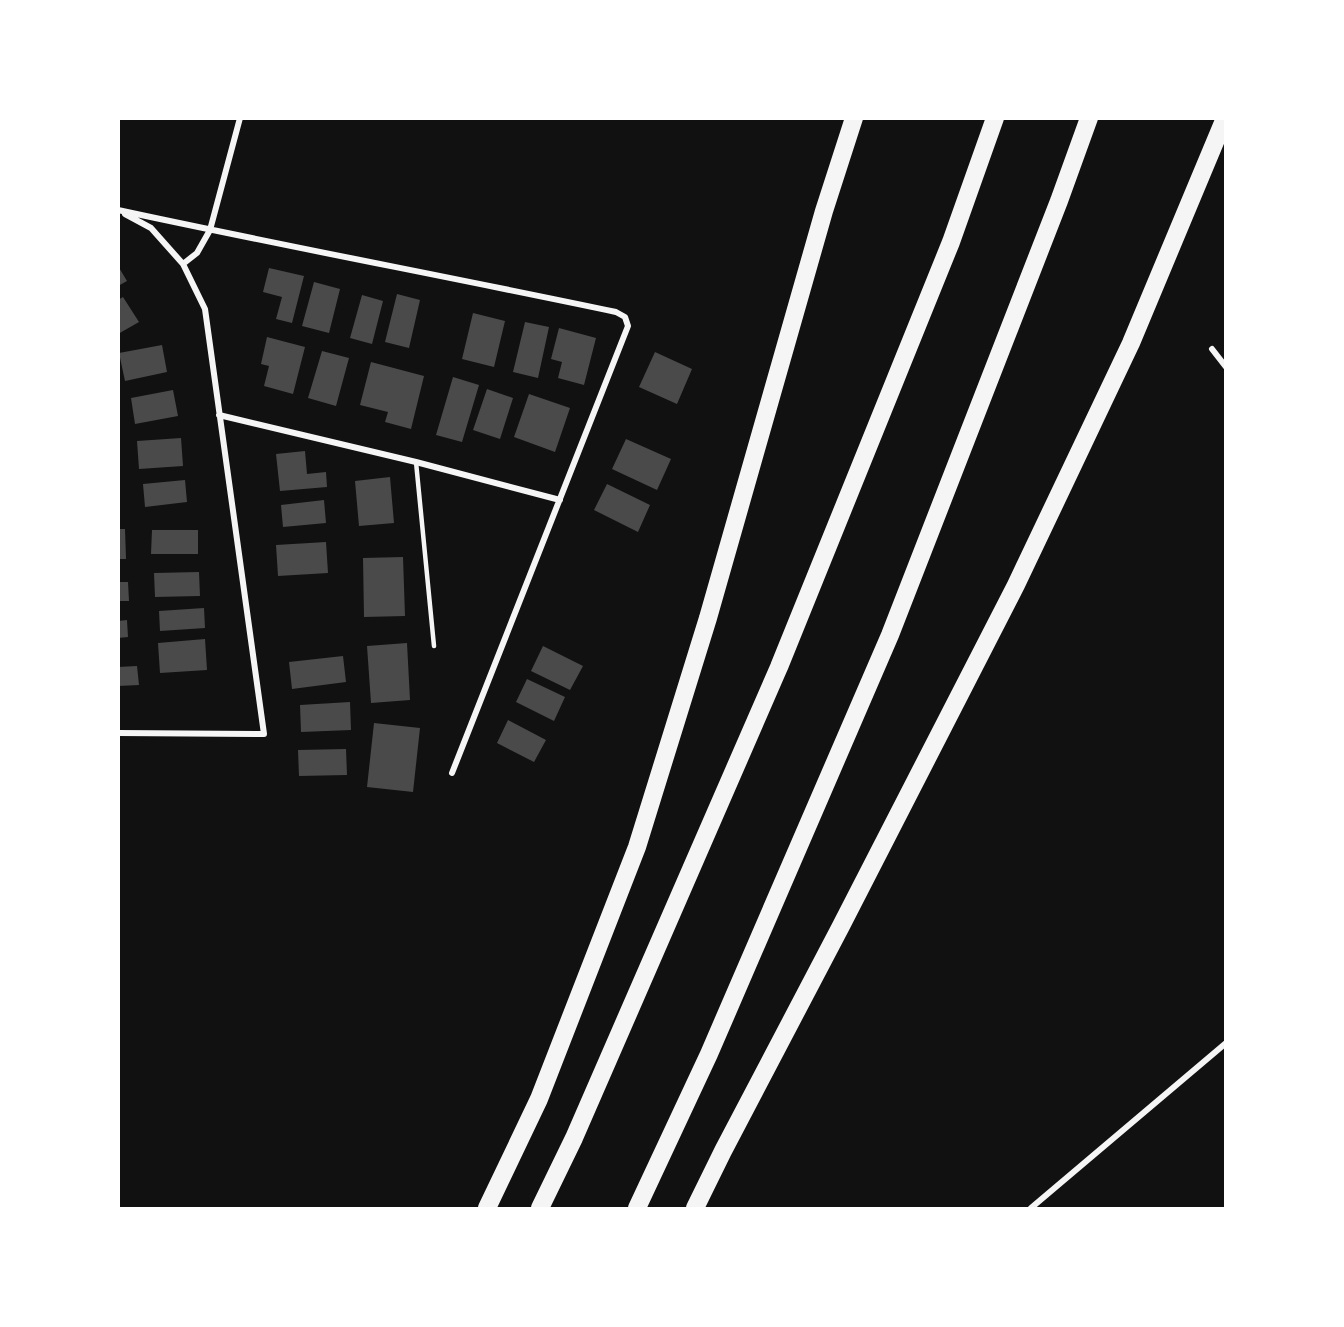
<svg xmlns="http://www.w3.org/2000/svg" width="1344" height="1327" font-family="'Nunito Sans',sans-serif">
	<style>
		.building { fill: #4a4a4a }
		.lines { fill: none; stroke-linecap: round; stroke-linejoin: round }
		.service { stroke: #f5f5f5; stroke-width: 4.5 }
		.minor { stroke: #f5f5f5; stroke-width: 6 }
		.motorway { stroke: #f5f5f5; stroke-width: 18 }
	</style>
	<rect width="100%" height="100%" fill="#111"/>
	<path class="building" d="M118,266L127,281L118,286Z
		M269,268L304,276L292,323L276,319L282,297L263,292Z
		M314,282L340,289L329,333L302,326Z
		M397,294L420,300L409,348L385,342Z
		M362,295L383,301L372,344L350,338Z
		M123,297L139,322L118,334V300Z
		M473,313L505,321L494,367L462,359Z
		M525,322L549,327L538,378L513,372Z
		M559,328L596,338L584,385L558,378L562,362L551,359Z
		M267,337L305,347L293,394L264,386L269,366L261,364Z
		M162,345L167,372L125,381L119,353Z
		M322,351L349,358L336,406L308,398Z
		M655,352L692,369L677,404L639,387Z
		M371,362L424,376L411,429L385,422L388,412L360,405Z
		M453,377L479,385L462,442L436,435Z
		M487,389L513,398L500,439L473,430Z
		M173,390L178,416L135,424L131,398Z
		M529,394L570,408L555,452L514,437Z
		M181,438L183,466L139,469L137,441Z
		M626,439L671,459L657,490L612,469Z
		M305,451L307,474L326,472L327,487L280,491L276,454Z
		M390,477L394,523L359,526L355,481Z
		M185,480L187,502L145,507L143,484Z
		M607,484L650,505L638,532L594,510Z
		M324,500L326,523L283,527L281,505Z
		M118,529H125L126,559H118Z
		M152,530H198V554H151Z
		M326,542L328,573L278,576L276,545Z
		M403,557L405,616L364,617L363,558Z
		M199,572L200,596L155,597L154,573Z
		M118,582H128L129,601H118Z
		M204,608L205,628L160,631L159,611Z
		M127,620L128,637L118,638V621Z
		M205,639L207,670L160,673L158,643Z
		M407,643L410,700L371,703L367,646Z
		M543,646L583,666L570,690L531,671Z
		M343,656L346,682L292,689L289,662Z
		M137,666L139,685L118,686V667Z
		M527,679L565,697L554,721L516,702Z
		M350,702L351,730L301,732L300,705Z
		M508,720L546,740L534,762L497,743Z
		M374,723L420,728L413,792L367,787Z
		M346,749L347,775L299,776L298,750Z"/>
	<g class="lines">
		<path class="service" d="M416,462L434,646"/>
		<path class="minor" d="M118,210C284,246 450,277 616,312L625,317L628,326L452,773
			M183,264L197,253L210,230L240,118
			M1212,349L1226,367
			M219,415L416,462L560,500
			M118,733L264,734L205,309L183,264L151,228L125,214
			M1031,1208L1226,1043"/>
		<path class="motorway" d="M487,1208L539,1099L637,847L708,618L824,211L854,118
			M540,1208L574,1138L779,667L951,242L995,118
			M637,1208L709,1054L890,635L1059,201L1089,118
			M695,1208L723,1151L841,926L1016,585L1131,343L1225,118"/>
	</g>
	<rect width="1344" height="1327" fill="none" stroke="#ffffff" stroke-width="240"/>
</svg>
